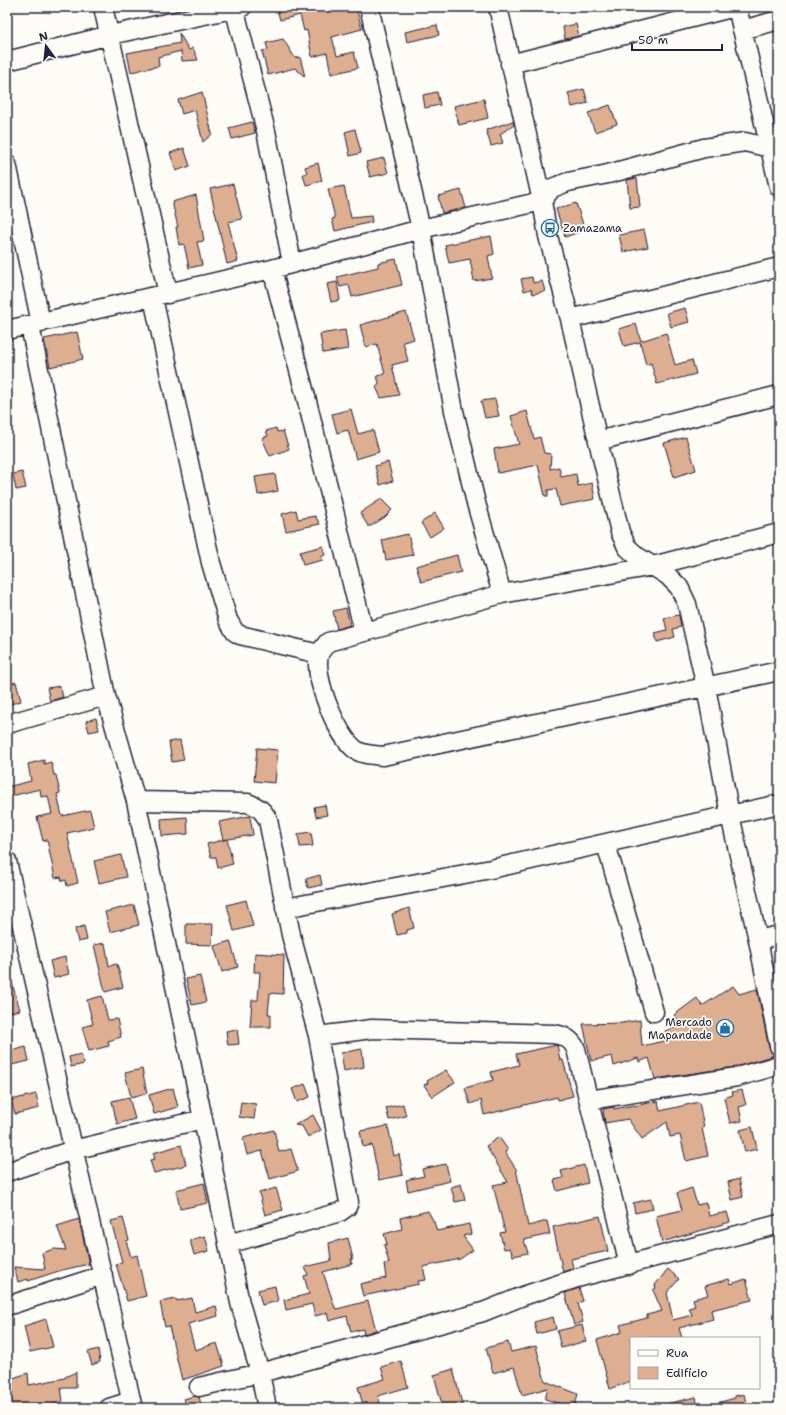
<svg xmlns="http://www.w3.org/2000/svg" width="786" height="1415" font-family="'Shantell Sans',sans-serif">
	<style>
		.building { fill: #deae90; stroke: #22223b }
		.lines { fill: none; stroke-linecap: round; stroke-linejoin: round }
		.minor-casing { stroke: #22223b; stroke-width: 21 }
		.minor { stroke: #fdfcf7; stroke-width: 18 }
		.labels { text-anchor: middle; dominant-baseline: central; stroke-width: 3.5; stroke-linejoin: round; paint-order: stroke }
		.poi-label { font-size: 11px; fill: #22223b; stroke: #fdfcf7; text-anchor: start }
	</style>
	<rect width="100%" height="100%" fill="#fdfcf7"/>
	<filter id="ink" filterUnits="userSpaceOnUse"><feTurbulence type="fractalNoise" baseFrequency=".025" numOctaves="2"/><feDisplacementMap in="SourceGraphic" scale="8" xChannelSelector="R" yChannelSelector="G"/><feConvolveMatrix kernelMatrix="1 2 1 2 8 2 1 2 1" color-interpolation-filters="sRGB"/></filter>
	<g filter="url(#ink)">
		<path class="building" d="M287,7H356L362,29L332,37L337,56L354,52L358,68L331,74L327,53L312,57L307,30L304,31L300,15L280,20L277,9Z
			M576,24L579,36L565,39L563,27Z
			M437,25L439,35L407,42L405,32Z
			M179,33L189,50L193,48L198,60L182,61L181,51L158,57L159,66L131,72L127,53L180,43Z
			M283,39L295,58L300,57L305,77L295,68L268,75L262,51L268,50L266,43Z
			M584,89L588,103L572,107L568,93Z
			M202,92L212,134L203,142L195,110L182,114L178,100Z
			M437,92L440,105L425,108L423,95Z
			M484,99L488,118L459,125L454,106Z
			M610,105L617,124L595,132L588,113Z
			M513,121L514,125L500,134L503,143L491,146L486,130Z
			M252,122L255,133L232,139L229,128Z
			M355,129L361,153L350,156L345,132Z
			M184,148L190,166L176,171L170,153Z
			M384,158L388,173L370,177L366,162Z
			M318,163L322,181L306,185L303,174L307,173L305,167Z
			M637,178L640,207L630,208L627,180Z
			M233,184L242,219L228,222L238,261L227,264L210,189Z
			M344,186L351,218L371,216L372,222L335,231L332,219L335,218L328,189Z
			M461,190L466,208L442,213L438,196Z
			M196,195L204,241L197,242L202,265L189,268L184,244L179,245L176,227H178L172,202Z
			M576,203L585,230L565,237L556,209Z
			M644,230L648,247L623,252L619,235Z
			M491,236L494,254L488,256L492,278L474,281L470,259L449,263L445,245Z
			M396,259L402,285L352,297L349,285L340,287L337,277L378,267V263Z
			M532,277L533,283L542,281L545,291L533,294L531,289L524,291L521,279Z
			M337,282L340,300L331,302L327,284Z
			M685,308L689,322L671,327L667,313Z
			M406,312L414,339L403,342L408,361L392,365L399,395L381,398L376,387L379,383L377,376L385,374L377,344L366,347L360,325Z
			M636,324L641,341L666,333L675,365L692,360L696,374L657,384L651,363L646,365L640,342L624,346L619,329Z
			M345,330L348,349L323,353L320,334Z
			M77,332L83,359L50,367L44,339Z
			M495,399L499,416L485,418L481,401Z
			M351,409L358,434L373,430L379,452L356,459L348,430L337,433L332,414Z
			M527,411L534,439L540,437L544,453L551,454L550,469L559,467L561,477L576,474L578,486L592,483L595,499L560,506L556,489L548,490V496H545L538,465L498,473L494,449L519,444L511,416Z
			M276,428L277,432L283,431L289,449L270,456L262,438L268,436L266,431Z
			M686,437L696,470L674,477L664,443Z
			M388,462L393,481L380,485L375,466Z
			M22,472L26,488L16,490L13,474Z
			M275,474L278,491L258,495L255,477Z
			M381,499L392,510L385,517L371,526H368L360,513Z
			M296,510L298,519L315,516L320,524L286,531L282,514Z
			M435,513L444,528L430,537L421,523Z
			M408,534L413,555L386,560L382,540Z
			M323,546L325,555L321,557L323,560L303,565L300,552Z
			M457,555L461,572L421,582L416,566Z
			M346,608L350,625L337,629L333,611Z
			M679,615L681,627L673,629L675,637L657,642L655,633L667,630L664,618Z
			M16,682L21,701L7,705V684Z
			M60,686L63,697L50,701L47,688Z
			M96,718L99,730L89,732L86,721Z
			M180,740L184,760L172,762L169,742Z
			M257,748L278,750L275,783L254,781Z
			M44,760V764L51,762L54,775H56L60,793L57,794L62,816L90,810L94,827L67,833L78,883L67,886L66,880L62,881L61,877L55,878L47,840L43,841L37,817L52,814L48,796L41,797L40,789L7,797V787L31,781L28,764Z
			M325,805L327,815L316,817L314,807Z
			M250,816L253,835L223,840L219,822Z
			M187,817L188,834L162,836L161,819Z
			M311,832L313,846L300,847L298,834Z
			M227,839L233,864L218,868L216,857H211L207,844Z
			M121,855L126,877L99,883L94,861Z
			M320,875L322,885L308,888L306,879Z
			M246,900L253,926L234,931L227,905Z
			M134,905L139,925L110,932L105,912Z
			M409,908L414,928L407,930V933L397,935L392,914Z
			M186,924H213L212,945L186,944Z
			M84,926L87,940L78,942L75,929Z
			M230,941L238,967L222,972L214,946Z
			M105,943L109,966L117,964L123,987L105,992L94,945Z
			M255,953L284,955L283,994L270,993L268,1014H271V1027H250L252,1000H258L260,972H254Z
			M65,957L69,974L54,978L50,961Z
			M7,976H10L20,1010L7,1013Z
			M200,976L206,1002L192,1005L186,979Z
			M733,986L739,994L757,989L769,1048L775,1055L735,1067L655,1079L649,1058L639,1062L638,1058L614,1066L612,1056L591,1061L583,1024L622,1023L640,1020L642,1046L668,1040L665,1031L682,1025L674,1015L697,998L702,1006Z
			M102,996L108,1020L117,1019L121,1037L108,1041L109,1046L89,1051L82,1027L93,1024L87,1000Z
			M237,1029L239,1044L228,1045L226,1031Z
			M557,1045L560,1060H563L573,1096L558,1100L557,1097L484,1115L481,1100L470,1104L465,1088L493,1080L491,1072L519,1065L516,1054Z
			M26,1047L29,1061L7,1066V1052Z
			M362,1049L364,1067L344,1071L341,1053Z
			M81,1054L84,1064L71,1067L69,1057Z
			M142,1069L147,1093L131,1097L125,1073Z
			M446,1070L455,1082L432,1097L424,1085L428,1083L427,1081Z
			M305,1084L310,1097L297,1102L292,1089Z
			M173,1088L178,1107L154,1114L149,1095Z
			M742,1090L746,1105L739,1107L742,1121L730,1123L724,1098L733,1095L732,1092Z
			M36,1094L39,1108L15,1114L11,1100Z
			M129,1097L135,1119L117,1124L112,1101Z
			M658,1101L660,1111L699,1102L704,1127L702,1128L708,1156L686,1161L680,1135L670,1137L667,1122L642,1139L628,1119L605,1123L603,1109L614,1107V1109L634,1105L635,1106Z
			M241,1102L256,1104L254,1119L239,1117Z
			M403,1104L406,1116L389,1120L386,1108Z
			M313,1115L321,1130L308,1137L302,1126L295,1125Z
			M388,1126L394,1156L399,1154L403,1175L379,1180L372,1145L363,1147L360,1131Z
			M752,1127L757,1149L745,1152L740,1130Z
			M274,1130L279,1152L291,1149L298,1171L270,1179L262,1151L247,1155L243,1138Z
			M499,1137L508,1150L505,1152L516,1169L528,1226L547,1221L550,1234L524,1240L528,1253L513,1256L510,1248L504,1249L500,1233L505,1232L493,1185L508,1182L486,1146Z
			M181,1145L186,1165L154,1173L150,1160L155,1159L153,1153Z
			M446,1164L450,1181L408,1191L406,1180L424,1176L422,1169Z
			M584,1165L588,1183L557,1191L554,1180L563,1178L561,1171Z
			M739,1179L743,1197L732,1200L728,1182Z
			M204,1183L208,1203L180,1209L176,1190Z
			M461,1184L465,1200L455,1202L451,1187Z
			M276,1188L283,1210L265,1215L259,1193Z
			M692,1188L697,1205L706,1203L709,1216L727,1212L730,1222L662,1242L656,1216L682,1210L677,1193Z
			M651,1199L653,1209L635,1213L633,1203Z
			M428,1211L434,1222L437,1231L469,1224L471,1234L463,1236L473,1250L460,1259L423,1267L426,1280L418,1281L419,1284L363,1296L360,1284L386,1278L384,1264L389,1263L384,1245L387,1244L384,1234L402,1229L400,1218Z
			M600,1216L608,1251L571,1259L573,1268L563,1272L553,1227Z
			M123,1218L129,1240L126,1241L131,1257L137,1255L146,1296L127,1301L116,1264L122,1262L111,1221Z
			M79,1219L89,1264L62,1270L28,1281V1279L18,1282L14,1267L45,1269L42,1253L54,1249L66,1250L57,1226Z
			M205,1236L209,1251L194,1255L190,1240Z
			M348,1238L353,1259H351L352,1264L323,1272L335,1308L337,1309L368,1301L376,1330L364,1334L363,1329L351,1332L347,1316L329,1321L327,1313L315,1316L312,1304L286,1310L284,1300L309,1294L304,1276L308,1275L305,1267L331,1261L329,1243Z
			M668,1269L679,1279L667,1293L673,1320L692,1315L689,1308L695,1306L693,1299L708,1295L705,1286L729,1279L731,1284L746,1279L752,1300L711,1310L713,1319L679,1328L682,1338H631V1381L610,1389L597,1340L622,1332L620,1325L647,1318V1315L662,1311L653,1290L656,1288L655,1285Z
			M275,1286L278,1301L262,1305L258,1290Z
			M579,1288L583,1301L578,1303L583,1322L574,1325L565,1293Z
			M192,1298L195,1312L216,1306L218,1316L188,1324L195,1350L217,1343L224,1366L182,1380L169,1326L165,1327L160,1302L176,1299L177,1301Z
			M553,1317L556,1329L537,1334L534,1322Z
			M46,1319L53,1347L30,1352L24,1326Z
			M582,1325L586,1341L561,1348L557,1331Z
			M508,1342L511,1352L536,1346L545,1381L578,1394L574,1408L545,1399L548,1388L522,1395L514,1367L493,1373L486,1348Z
			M98,1349L100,1362L92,1365L88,1352Z
			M401,1361L408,1387L378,1396L381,1406L364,1408L358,1387L385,1379L381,1367Z
			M453,1369L463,1408H443L434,1375Z
			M76,1372V1388H61L63,1401L43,1408H11L10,1379L28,1373L29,1385L65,1378V1377Z
			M744,1394L747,1408H710V1405L735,1398V1396Z
			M194,1396L199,1397L202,1408H186L184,1399Z
			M696,1397L698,1408H666V1404Z"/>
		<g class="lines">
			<defs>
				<path id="minor" d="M103,7L168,294
					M234,7L266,131L292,263
					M369,7L421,229L454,411L476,503L502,594
					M498,7L542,201L548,236L570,319L598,441L620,532L627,547L638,557L667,575L679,587L687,604L706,687L730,815L758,940L779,1046
					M737,7L779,187
					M742,30L779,20
					M7,61L110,35L242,7
					M510,64L735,7
					M7,164L41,323
					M272,269L306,397L364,632
					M153,298L211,563L228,620L235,632L240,635L319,654
					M570,319L779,267
					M30,326L106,696L136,801L203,1119L240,1303L260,1373L267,1408
					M7,330L272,269L421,229L542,201L552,188L568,182L608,174L704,148L745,142L770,148L779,146
					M598,441L779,395
					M779,533L653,566L502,594L328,642C325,646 320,651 319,655C313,678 337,736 356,750C363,755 374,755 383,756L779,671
					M7,724L106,696
					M136,801L248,803C258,807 263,810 268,820L291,935L318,1036L349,1202L347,1207L340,1212L228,1244
					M606,844L654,1012
					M7,861L133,1408
					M285,908L491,869L779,804
					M758,940L779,935
					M318,1036L372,1029L553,1034C564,1035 571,1039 576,1049L629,1265
					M589,1100L737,1077L779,1065
					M7,1172L73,1150L203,1119
					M7,1306L103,1275
					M199,1387L260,1373L483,1312L523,1296L577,1278L779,1224
					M109,1408L131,1401"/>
			</defs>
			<use href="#minor" class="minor-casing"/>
			<use href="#minor" class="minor"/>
		</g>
	</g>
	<defs>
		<symbol id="bus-ring" viewBox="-11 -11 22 22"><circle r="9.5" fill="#fdfcf7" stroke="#1f6fb2" stroke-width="1.5"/><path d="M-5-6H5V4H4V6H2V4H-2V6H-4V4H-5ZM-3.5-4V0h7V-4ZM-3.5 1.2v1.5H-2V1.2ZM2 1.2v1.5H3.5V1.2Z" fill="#1f6fb2"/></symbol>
		<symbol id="shop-ring" viewBox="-11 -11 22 22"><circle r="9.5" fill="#fdfcf7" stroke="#1f6fb2" stroke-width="1.5"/><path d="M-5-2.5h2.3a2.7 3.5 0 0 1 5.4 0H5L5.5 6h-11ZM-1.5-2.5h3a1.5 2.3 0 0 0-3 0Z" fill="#1f6fb2"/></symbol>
	</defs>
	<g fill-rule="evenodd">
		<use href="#bus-ring" x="540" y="218" width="20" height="20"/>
		<use href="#shop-ring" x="715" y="1018" width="20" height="20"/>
	</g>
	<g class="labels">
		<g class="poi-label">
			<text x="563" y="228">Zamazama</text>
			<text x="712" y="1022" text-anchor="end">Mercado<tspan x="712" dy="13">Mapandade</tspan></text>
		</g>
	</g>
	<rect width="786" height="1415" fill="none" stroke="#fdfcf7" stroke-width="24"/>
	<rect x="12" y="12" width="762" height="1391" fill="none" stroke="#22223b" stroke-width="1.5" filter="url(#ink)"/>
	<rect x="630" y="1337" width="130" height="52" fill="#fdfcf7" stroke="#a5a5ac"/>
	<rect x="638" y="1350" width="20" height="6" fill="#fdfcf7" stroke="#a5a5ac"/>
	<text x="666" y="1357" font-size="12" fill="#22223b">Rua</text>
	<rect x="638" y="1367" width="20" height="12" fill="#deae90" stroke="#a5a5ac"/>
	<text x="666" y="1377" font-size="12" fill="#22223b">Edifício</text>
	<g transform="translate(46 46) rotate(345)" stroke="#fdfcf7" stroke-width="3" paint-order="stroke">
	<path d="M0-3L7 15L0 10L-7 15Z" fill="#22223b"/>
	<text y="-6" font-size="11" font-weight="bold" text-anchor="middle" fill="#22223b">N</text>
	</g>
	<path d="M632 44v6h90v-6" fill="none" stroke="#22223b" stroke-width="2"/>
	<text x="638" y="44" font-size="12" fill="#22223b" stroke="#fdfcf7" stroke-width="3" paint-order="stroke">50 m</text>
</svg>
